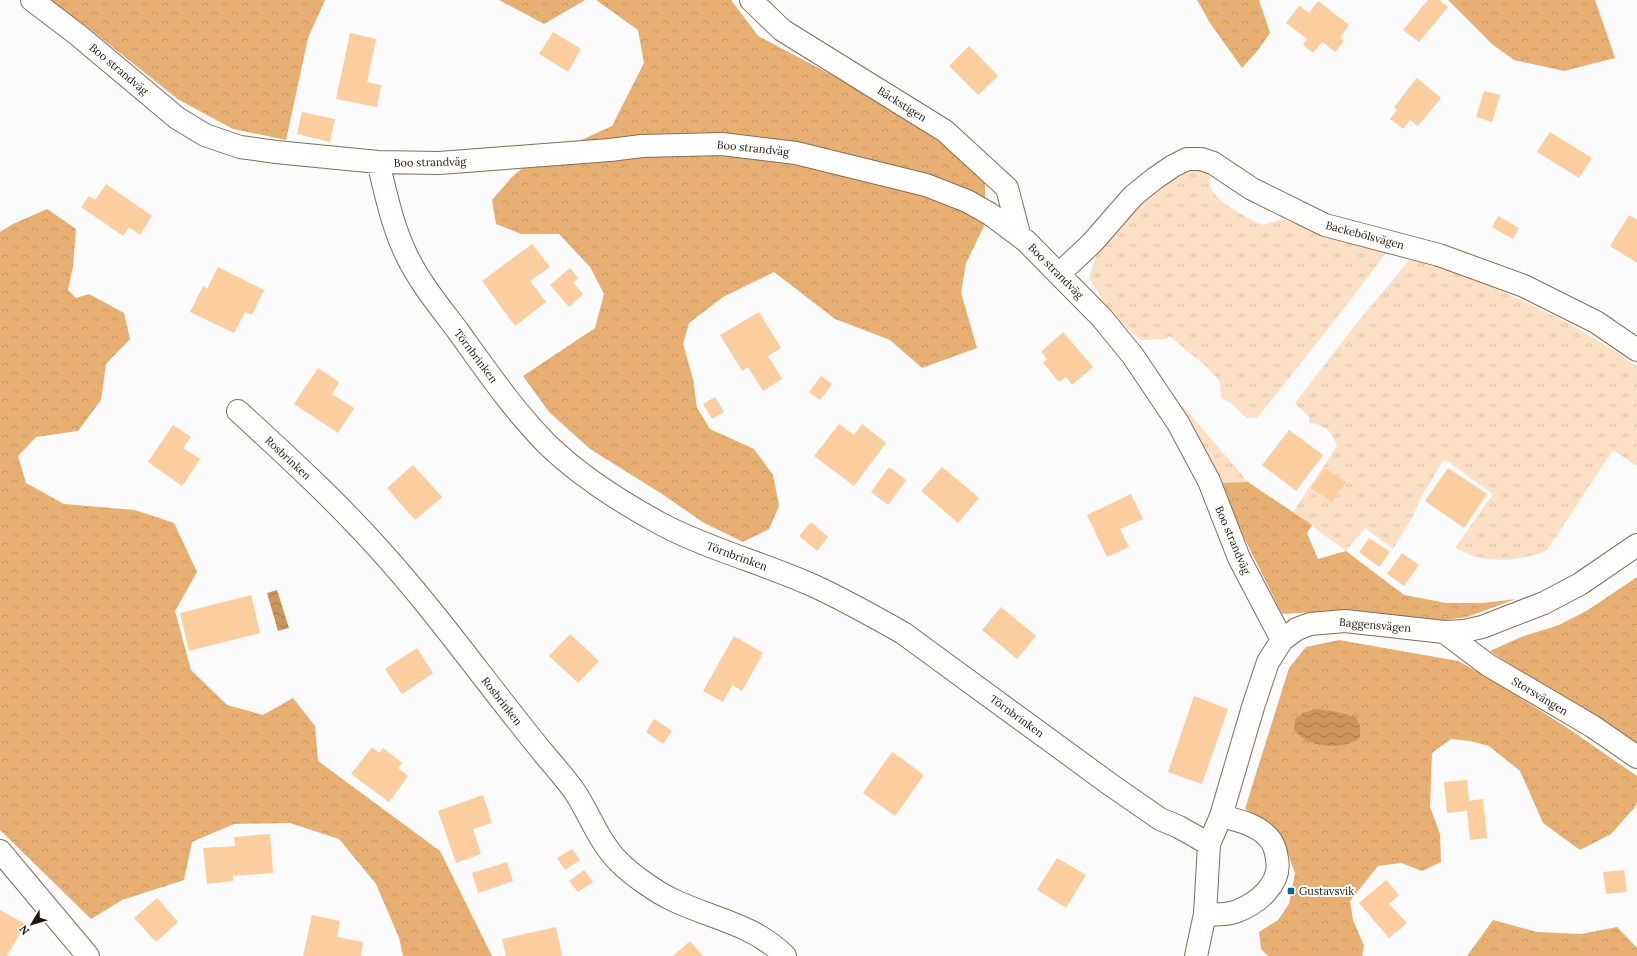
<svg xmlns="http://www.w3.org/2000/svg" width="1637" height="956" font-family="Lora,serif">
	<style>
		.grass { fill: url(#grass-tufts) }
		.forest { fill: url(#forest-crowns) }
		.water { fill: url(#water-waves) }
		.building { fill: #fccd9e }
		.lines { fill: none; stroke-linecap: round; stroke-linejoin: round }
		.minor-casing { stroke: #866d53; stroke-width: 24 }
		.tertiary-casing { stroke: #866d53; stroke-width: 24 }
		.minor { stroke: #fff; stroke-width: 22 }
		.tertiary { stroke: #fff; stroke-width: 22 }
		.poi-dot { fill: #0e5e90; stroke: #fff; stroke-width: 1.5 }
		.labels { text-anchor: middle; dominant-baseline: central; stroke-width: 4; stroke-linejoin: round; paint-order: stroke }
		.street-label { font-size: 11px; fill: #21170c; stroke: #fff }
		.poi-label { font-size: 11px; fill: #21170c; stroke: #fff; text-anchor: start }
	</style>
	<defs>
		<pattern id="grass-tufts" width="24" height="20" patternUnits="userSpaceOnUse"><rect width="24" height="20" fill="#fbe0c5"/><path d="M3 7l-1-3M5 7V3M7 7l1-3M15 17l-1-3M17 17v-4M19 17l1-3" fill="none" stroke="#d7bfa8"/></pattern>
		<pattern id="forest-crowns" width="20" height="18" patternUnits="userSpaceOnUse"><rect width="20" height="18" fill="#e8af73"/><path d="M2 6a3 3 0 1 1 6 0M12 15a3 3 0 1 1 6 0" fill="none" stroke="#c79662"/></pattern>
		<pattern id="water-waves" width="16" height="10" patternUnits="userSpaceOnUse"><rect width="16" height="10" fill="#cc955a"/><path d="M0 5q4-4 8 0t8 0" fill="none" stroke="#a57949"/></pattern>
	</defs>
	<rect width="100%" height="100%" fill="#fbfbfb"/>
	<path class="grass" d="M1201,167L1209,173C1210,177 1209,182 1210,186C1215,202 1248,219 1263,225L1282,219L1332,236L1388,250L1346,306L1257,418H1247L1232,404L1221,398L1220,382L1208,368L1169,336L1167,339L1141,340L1113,316L1089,278L1097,253L1147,194L1178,173Z
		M1410,259L1434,264L1499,290L1562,320L1617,352L1637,367V466L1613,450L1547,550C1527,560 1498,562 1476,557C1469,555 1462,551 1455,548L1493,494L1444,459L1420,499L1413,516L1393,549L1365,528L1346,551L1293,512L1337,446C1332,432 1325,424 1309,423V417L1295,403L1352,329Z
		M1182,405L1248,482L1217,483L1183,418Z"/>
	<path class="forest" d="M46,0H325L308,38L286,140L233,129L179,100L86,26Z
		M499,0H585L544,24Z
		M596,0H731L758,36L843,81L961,155L985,182V224L966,263L961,293L977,348L922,368L890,340L835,319L774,272L723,297L689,323L683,344L693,379L697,408L710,429L754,449L773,475L779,506L769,529L743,542L704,523L662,494L590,449L549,412L523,376L595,328L604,294L590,267L559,234H521L496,224L492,200L511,178L526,165L612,126L644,63L638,30Z
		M1197,0H1259L1270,33L1258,50L1242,68L1210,23Z
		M1448,0H1595L1615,58L1564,71L1514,60L1493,45Z
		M47,209L76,229L73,266L68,290L76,298L89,294L124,313L130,339L106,364L101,400L78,431L36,437L18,456L26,483L64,504L135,510L174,523L197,572L175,611L191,670L227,705L263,715L293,698L315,726L318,761L440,851L492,956H403L399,938L376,884L339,839L290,823L234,824L192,842L184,880L122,900L91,919L0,830V232L13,224Z
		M1248,482L1312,525L1307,533L1318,559L1346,551L1404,595L1446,603H1483L1516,599L1467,617L1438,621L1316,612L1282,614L1217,483Z
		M1637,577V743L1528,677L1490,651L1521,637L1559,625L1588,610Z
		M1339,640L1458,661L1484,675L1566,727L1637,776V802L1635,807L1611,834L1580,850L1543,823L1520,771L1489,746L1470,741L1451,739L1432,753L1430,807L1440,834L1441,862L1422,871L1401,863L1378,866L1350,901L1353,920L1364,946L1362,956H1268L1261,949L1259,932L1278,920L1289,904L1295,873L1286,849L1267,825L1245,809L1289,668L1306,647Z
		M1493,920L1537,932L1581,934L1617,927L1637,948V956H1467Z"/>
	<path class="water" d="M277,590L289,628L278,631L267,593Z
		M1316,709L1337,712L1356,717L1360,726V738C1348,748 1320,748 1306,740C1301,738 1297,732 1294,729L1295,719L1303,713Z"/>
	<path class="building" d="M1428,0H1439L1448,7L1419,42L1403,30Z
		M1318,1L1349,25L1340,38L1344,41L1335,52L1322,42L1313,53L1303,45L1307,39L1286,23L1299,6L1309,13Z
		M553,32L581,49L568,72L539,54Z
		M350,33L376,39L367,82L381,85L377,107L336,99Z
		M969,46L998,76L978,95L949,66Z
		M1417,78L1441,98L1418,126L1410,120L1403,129L1390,119L1397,110L1394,107Z
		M1484,91L1500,95L1492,122L1476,117Z
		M302,112L335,119L330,142L297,134Z
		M1550,132L1592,158L1579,178L1537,152Z
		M106,184L152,216L140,235L129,227L123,236L81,207L89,196L95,200Z
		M1629,215L1637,220V263L1610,246Z
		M1498,216L1519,228L1513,239L1492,227Z
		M532,244L550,267L530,281L546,302L515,326L482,281Z
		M218,267L264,290L252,315L245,312L234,333L190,312L203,286L207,289Z
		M570,268L578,278L573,283L583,294L569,307L550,285Z
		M759,312L781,348L768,356L782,379L763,391L748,367L742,371L720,335Z
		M1063,332L1093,367L1072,385L1066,377L1059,382L1043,363L1047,359L1041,352Z
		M318,368L339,382L332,394L354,408L338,433L294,404Z
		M821,376L832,384L820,400L809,392Z
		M715,397L724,412L712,419L703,404Z
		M839,424L854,435L862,424L886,443L854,486L814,456Z
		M173,425L191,437L183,448L200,459L182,486L148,462Z
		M1289,430L1323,455L1296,491L1262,465Z
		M413,465L442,497L415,520L387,488Z
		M889,467L906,480L888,505L871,492Z
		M942,467L979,498L958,523L921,491Z
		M1325,468L1346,482L1332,502L1311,488Z
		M1448,468L1487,494L1464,528L1425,501Z
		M1131,494L1143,519L1120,529L1129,547L1107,557L1087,515Z
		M811,522L828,537L817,551L799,536Z
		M1369,538L1390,552L1379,567L1359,552Z
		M1402,553L1419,565L1404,586L1387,574Z
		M251,595L260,633L189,651L180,613Z
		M1001,607L1036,636L1017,659L982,630Z
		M570,634L599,661L578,683L549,656Z
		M734,636L763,653L742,691L732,685L723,702L703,691Z
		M417,648L433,673L402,694L385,669Z
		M1194,696L1228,709L1202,784L1168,772Z
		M654,719L672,731L663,744L646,732Z
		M372,747L379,753L383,748L402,763L398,768L408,776L389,802L351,774Z
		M892,752L924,775L895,816L863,793Z
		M1467,780L1469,801L1483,799L1487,838L1470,840L1467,811L1447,813L1444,782Z
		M483,795L492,823L473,829L481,854L456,863L438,811Z
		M270,834L273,873L233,876V881L207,884L203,848L235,846L234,837Z
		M572,849L580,860L565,870L557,858Z
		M1057,858L1086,875L1066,908L1037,890Z
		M507,862L513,881L478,893L472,873Z
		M584,870L593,882L578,892L569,881Z
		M1624,870L1627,892L1606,894L1603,872Z
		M1386,880L1399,895L1389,904L1407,923L1389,938L1359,903Z
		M157,898L178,922L156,942L134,918Z
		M0,910L25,924L7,956H0Z
		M312,915L340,921L337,937L363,942L361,956H303Z
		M556,927L562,956H506L502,939Z
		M690,941L703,956H673Z"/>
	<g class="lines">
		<defs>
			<path id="minor" d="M32,0L78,35L177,118L205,135L240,147L276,152L378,162L439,163L610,150L642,146L722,144L796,153L926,185L967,201L990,214L1026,241L1102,318L1133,356L1178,423L1209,481L1239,558L1282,640
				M751,0L782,30L945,131L1007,188L1019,234
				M378,162C386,194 392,225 406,254C419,282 440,307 458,331C486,370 514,411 548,445C580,476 624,504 663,525C711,550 763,563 812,585C843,599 873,616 903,633L1111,785L1160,819L1179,827L1209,844
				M1060,273L1092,243L1133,196L1154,179L1173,166L1187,159H1201L1213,163L1252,189L1325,225L1439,255L1524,286L1596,322L1637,350
				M238,411C286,455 335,500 379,549C438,614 489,687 545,755C555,767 566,779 575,792C590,815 599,842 619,862C632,875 656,892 673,900C713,919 753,924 785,956
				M1444,632L1488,665L1592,726L1637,757
				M1221,816C1237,820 1256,824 1268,837C1274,843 1276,850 1277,859C1282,884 1257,904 1235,912C1225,915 1215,915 1205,914L1209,844L1221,816L1253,707L1268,662L1282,640L1297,629L1310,624L1345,621L1444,632L1464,631L1482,627L1544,603L1580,584L1637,545
				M0,851L88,956"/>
			<path id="tertiary" d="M1196,956L1205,914"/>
		</defs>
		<use href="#minor" class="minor-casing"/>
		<use href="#tertiary" class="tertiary-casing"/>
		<use href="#minor" class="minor"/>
		<use href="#tertiary" class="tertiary"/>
	</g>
	<rect class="poi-dot" x="1287" y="887" width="8" height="8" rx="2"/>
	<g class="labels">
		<g class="street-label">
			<text transform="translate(119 69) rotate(40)">Boo strandväg</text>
			<text transform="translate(902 104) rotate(32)">Bäckstigen</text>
			<text transform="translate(753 148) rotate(6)">Boo strandväg</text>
			<text transform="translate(430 162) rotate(-1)">Boo strandväg</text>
			<text transform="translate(1365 235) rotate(15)">Backebölsvägen</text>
			<text transform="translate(1056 271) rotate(45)">Boo strandväg</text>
			<text transform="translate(476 356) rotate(53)">Törnbrinken</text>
			<text transform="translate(288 458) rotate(43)">Rosbrinken</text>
			<text transform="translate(1233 540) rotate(67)">Boo strandväg</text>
			<text transform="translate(737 556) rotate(20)">Törnbrinken</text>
			<text transform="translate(1375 625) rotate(5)">Baggensvägen</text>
			<text transform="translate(1540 696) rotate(31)">Storsvängen</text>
			<text transform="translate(502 701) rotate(52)">Rosbrinken</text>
			<text transform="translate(1017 716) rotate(36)">Törnbrinken</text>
		</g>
		<g class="poi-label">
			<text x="1299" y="891">Gustavsvik</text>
		</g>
	</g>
	<g transform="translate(32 924) rotate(232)" stroke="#ffffff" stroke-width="3" paint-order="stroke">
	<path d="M0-3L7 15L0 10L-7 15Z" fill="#21170c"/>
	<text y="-6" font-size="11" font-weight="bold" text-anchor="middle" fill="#21170c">N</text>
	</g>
</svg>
